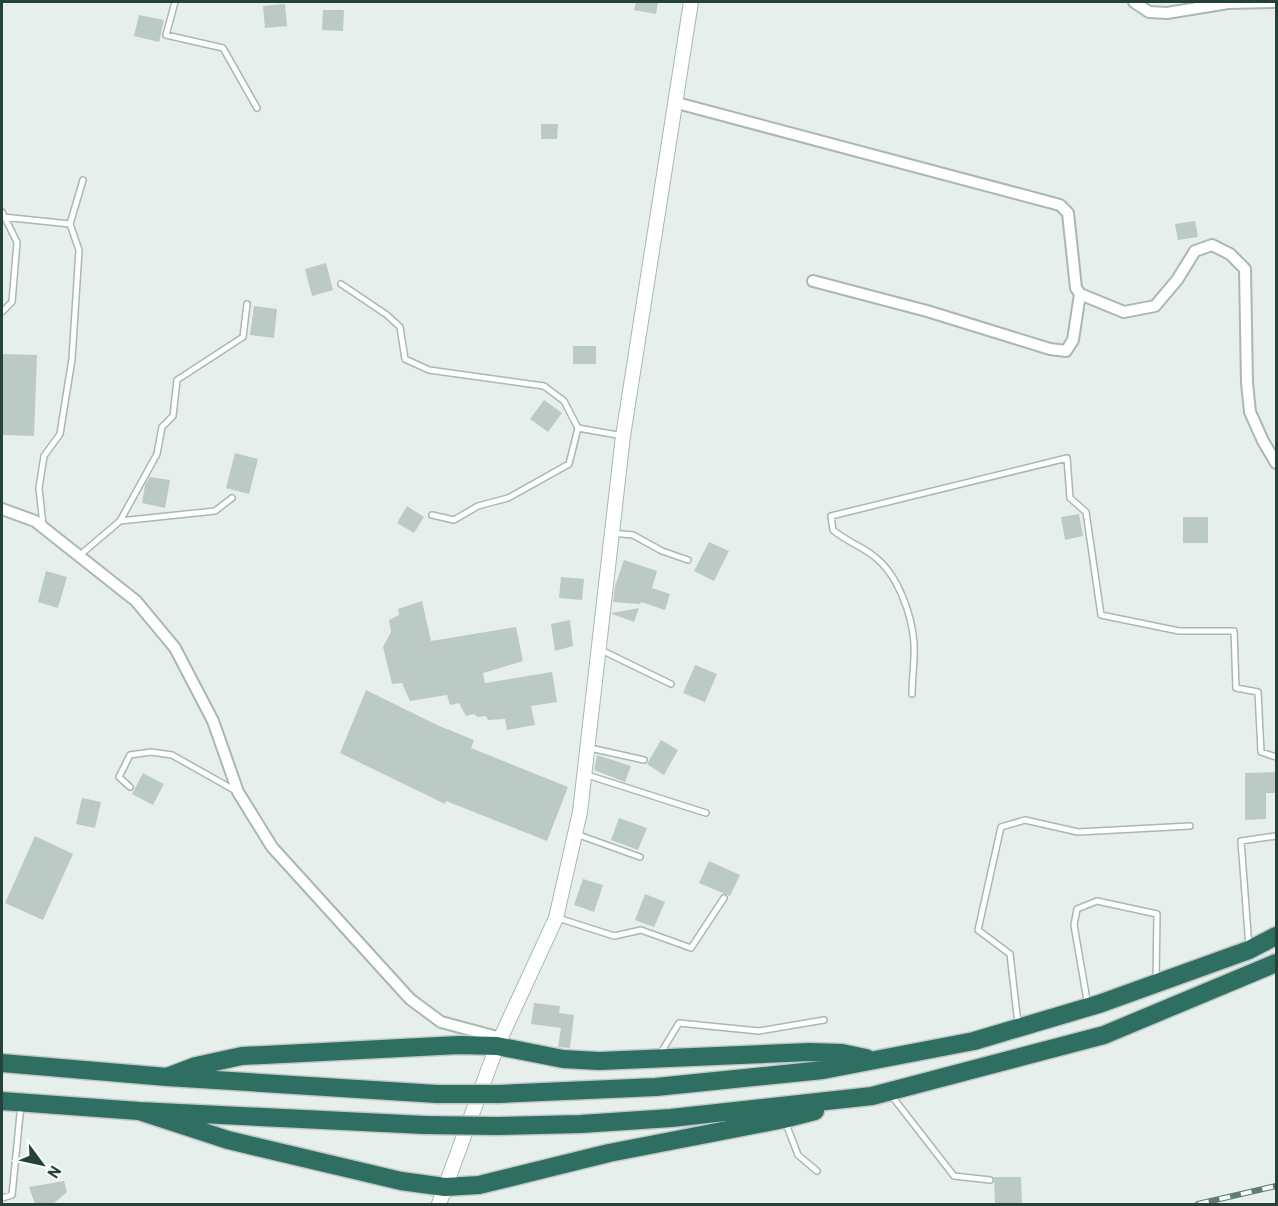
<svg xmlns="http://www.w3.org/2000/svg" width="1278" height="1206" font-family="Barlow,sans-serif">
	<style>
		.building { fill: #bbcac4 }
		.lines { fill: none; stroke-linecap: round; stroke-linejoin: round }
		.service-casing { stroke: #a8b8b2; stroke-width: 8 }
		.minor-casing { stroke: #a8b8b2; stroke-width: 14 }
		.tertiary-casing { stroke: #a8b8b2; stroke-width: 16 }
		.motorway-casing { stroke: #c2cac8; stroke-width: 21 }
		.service { stroke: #fff; stroke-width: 5 }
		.minor { stroke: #fff; stroke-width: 10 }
		.tertiary { stroke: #fff; stroke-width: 14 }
		.motorway { stroke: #2f6f62; stroke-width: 18 }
		.rail-casing { stroke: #5f7d75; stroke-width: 6 }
		.rail { stroke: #f7fbf9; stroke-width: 4; stroke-dasharray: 11; stroke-linecap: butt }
		.motorway-bridge-casing { stroke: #c2cac8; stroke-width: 21; stroke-linecap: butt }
		.motorway-bridge { stroke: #2f6f62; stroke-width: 18 }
	</style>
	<rect width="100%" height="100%" fill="#e6efeb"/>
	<path class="building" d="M636,2H658L656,14L634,10Z
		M285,4L287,26L265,28L263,6Z
		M323,10H344L343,31L322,30Z
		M139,15L164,20L159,42L134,36Z
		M541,124H558L557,139H541Z
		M1195,221L1198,237L1178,240L1175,224Z
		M326,263L333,290L312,296L305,269Z
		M254,306L277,309L274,338L250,335Z
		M573,346H596V364H573Z
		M2,354L37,355L34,436L2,435Z
		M544,400L562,413L548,432L530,419Z
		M235,453L258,459L249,494L226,488Z
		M150,477L170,480L165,508L142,503L145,485Z
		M407,506L424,517L414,533L397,523Z
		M1079,514L1083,536L1065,540L1061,517Z
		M1183,517H1208V543H1183Z
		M709,542L729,551L714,581L694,571Z
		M624,560L657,571L652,588L670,594L665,610L641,602L640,604L613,602L615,586Z
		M46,571L67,577L58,608L38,602Z
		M561,577L584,579L582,600L559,598Z
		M422,601L431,641L516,627L523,661L483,673L485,683L552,672L557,702L531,706L535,725L507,730L505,719L488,720L486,716L478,717L474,714L466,716L459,703L450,705L447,695L410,701L402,683L392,684L383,647L391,632L389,620L399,615L398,609Z
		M639,608L634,622L612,614V613Z
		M570,620L573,646L555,651L551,624Z
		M695,665L717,674L705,702L683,693Z
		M366,690L437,725L474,740L471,748L568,787L547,841L446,801L445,804L340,753Z
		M661,740L678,750L664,775L647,764Z
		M597,755L631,766L625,782L594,770Z
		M1276,772V793H1266V819L1245,820V773Z
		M143,773L164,784L153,805L132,794Z
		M82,798L101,802L95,828L76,824Z
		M619,818L647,828L638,850L611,840Z
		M35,836L73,854L43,920L5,903Z
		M709,861L740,875L730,896L699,883Z
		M583,879L603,885L594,912L574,905Z
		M645,894L665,902L654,927L635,920Z
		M534,1003L560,1006L559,1013L574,1015L570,1048L558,1047L561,1028L531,1024Z
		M994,1177H1021L1022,1204H995Z
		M64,1181L67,1192L53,1204H35L29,1187Z"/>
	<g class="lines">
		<defs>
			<path id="service" d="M175,2L166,35L223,48L257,108
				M2,212L17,242L12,302L2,312
				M3,217L70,224
				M341,284L387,315L400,327L405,359L429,370L544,386L564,401L578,428L623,436
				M432,515L454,520L478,506L508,498L569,464L578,428
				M120,521L215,511L232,498
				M43,525L39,488L44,456L60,434L72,359L79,250L70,224L83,180
				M612,533L633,535L662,551L688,560
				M80,555L120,521L157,454L162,427L173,416L177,380L243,337L247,304
				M599,649L671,684
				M912,694C912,678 915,660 914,643C912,615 898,575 875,557C862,546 847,542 833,530L831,516L1067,458L1070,498L1086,512L1101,615L1179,631H1234L1236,688L1258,692L1261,752L1276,757
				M590,748L644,760
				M584,774L706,813
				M130,787L119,777L130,755L151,752L172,755L236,791
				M576,834L640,857
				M558,918L614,936L641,930L691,948L724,898
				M1249,947L1241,841L1276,836
				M1088,1006L1074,925L1077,909L1097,901L1157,914L1156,979
				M1018,1024L1010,954L978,930L1001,827L1025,820L1078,832L1190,826
				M660,1054L679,1023L759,1031L824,1020
				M891,1095L954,1176L990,1180
				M785,1121L798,1155L817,1171
				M2,1198L12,1195L21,1104"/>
			<path id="minor" d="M1134,2L1149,12L1167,13L1228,3L1273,2
				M677,103L1060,205L1068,213L1076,288L1080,294L1073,340L1066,351L1050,349L927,311L813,281
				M1080,294L1124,312L1155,306L1177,280L1195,251L1212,245L1230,254L1245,269L1247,383L1250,412L1263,441L1276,463
				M2,509L35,521L136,601L175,648L213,721L238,792L272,847L410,999L441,1022L501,1038"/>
			<path id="tertiary" d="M439,1204L497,1046L556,918L580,812L623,436L691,2"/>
			<path id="motorway" d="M2,1063L167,1077L437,1094
				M167,1077L196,1066L242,1056L459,1045L497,1046L563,1059L599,1061L810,1052L842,1053L866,1058
				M499,1094L656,1087L823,1070L974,1041L1099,1004L1249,950L1276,936
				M2,1101L139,1111L425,1125
				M139,1111L228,1140L401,1181L445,1187L479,1185L609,1153L784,1119L815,1111
				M496,1126L581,1124L671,1118L872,1096L1104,1035L1276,963"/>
		</defs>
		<use href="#service" class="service-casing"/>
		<use href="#minor" class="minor-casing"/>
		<use href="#tertiary" class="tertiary-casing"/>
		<use href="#motorway" class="motorway-casing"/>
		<use href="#service" class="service"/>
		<use href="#minor" class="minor"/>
		<use href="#tertiary" class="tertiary"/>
		<use href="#motorway" class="motorway"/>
		<defs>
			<path id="rail" d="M1198,1204L1276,1186"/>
		</defs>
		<use href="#rail" class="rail-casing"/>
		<use href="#rail" class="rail"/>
		<defs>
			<path id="motorway-bridge" d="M437,1094H499
				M425,1125L496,1126"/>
		</defs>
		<use href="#motorway-bridge" class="motorway-bridge-casing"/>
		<use href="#motorway-bridge" class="motorway-bridge"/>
	</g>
	<rect width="1278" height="1206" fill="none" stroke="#24423a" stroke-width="6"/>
	<g transform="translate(42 1164) rotate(123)" stroke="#f7fbf9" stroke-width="4.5" paint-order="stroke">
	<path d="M0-4.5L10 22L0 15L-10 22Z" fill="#24423a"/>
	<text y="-9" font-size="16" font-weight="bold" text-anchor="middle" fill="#24423a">N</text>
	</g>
</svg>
